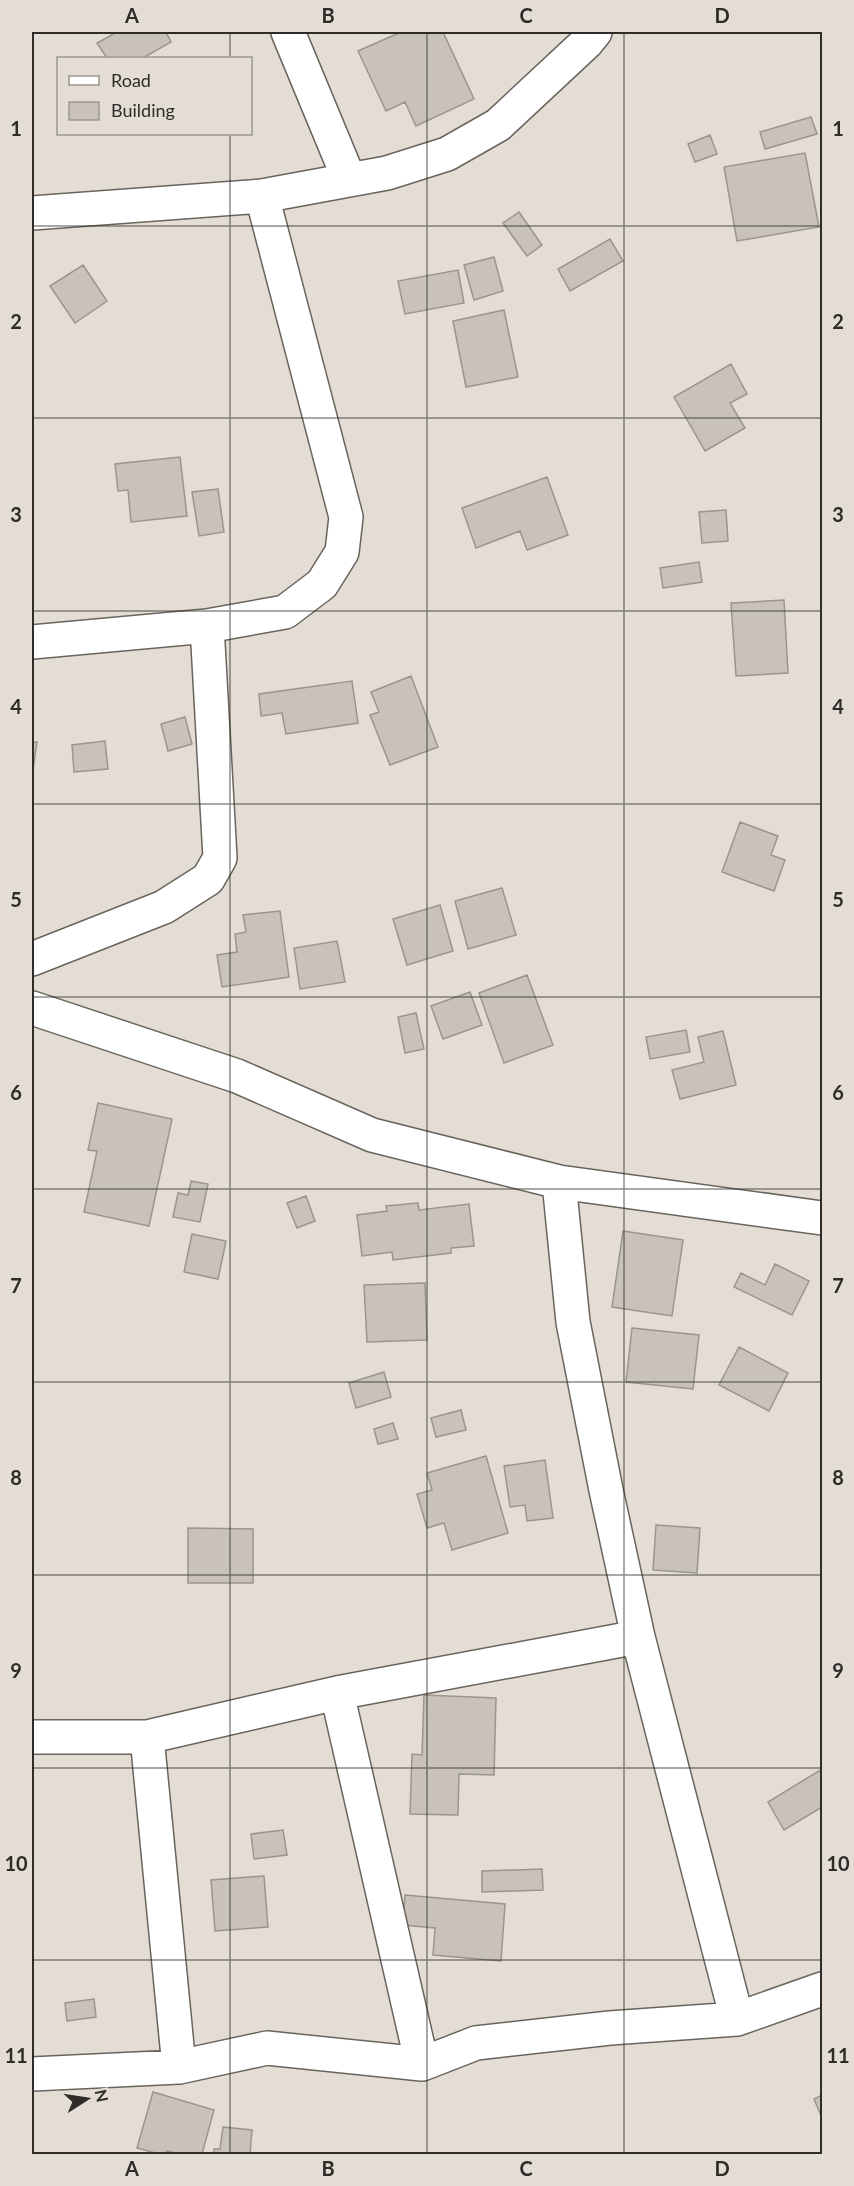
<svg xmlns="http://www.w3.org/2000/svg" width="854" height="2186" font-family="Lato,sans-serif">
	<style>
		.building { fill: #c8c2ba; stroke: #9b958e; stroke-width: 1.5 }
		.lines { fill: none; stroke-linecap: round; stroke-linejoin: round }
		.street-casing { stroke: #69645d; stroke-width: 36 }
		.street { stroke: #fff; stroke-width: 33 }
		.grid { fill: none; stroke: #2e2b28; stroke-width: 1.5; stroke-opacity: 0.55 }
		.neatline { fill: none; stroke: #2e2b28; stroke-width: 2 }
		.grid-label { font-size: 20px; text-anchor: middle; font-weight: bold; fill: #2e2b28 }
	</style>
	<rect width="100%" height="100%" fill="#e4ddd5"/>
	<path class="building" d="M117,32H166L171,42L143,58H107L97,43Z
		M401,32H443L474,99L416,126L405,102L386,111L358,51Z
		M811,117L817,134L765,149L760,132Z
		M710,135L717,154L695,162L688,144Z
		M805,153L819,227L737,241L724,167Z
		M519,212L542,245L527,256L503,223Z
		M610,239L623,261L570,291L558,269Z
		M494,257L503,291L474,300L464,265Z
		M83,265L107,301L75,323L50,286Z
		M458,270L464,303L405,314L398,281Z
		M504,310L518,377L466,387L453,321Z
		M731,364L747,394L730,403L745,428L705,451L674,397Z
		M180,457L187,516L131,522L128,490L118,491L115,464Z
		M547,477L568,535L527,550L520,531L476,548L462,508Z
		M218,489L224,532L199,536L192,492Z
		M726,510L728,541L702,543L699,512Z
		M699,562L702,582L663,588L660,568Z
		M784,600L788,673L736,676L731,603Z
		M411,676L438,747L390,765L370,715L379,712L371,692Z
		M352,681L358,723L286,734L282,713L261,716L259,694Z
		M185,717L192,744L168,751L161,724Z
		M105,741L108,769L74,772L72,745Z
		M32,742H37L32,777Z
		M740,822L778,836L771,855L785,860L774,891L722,872Z
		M502,888L516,935L468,949L455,901Z
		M440,905L453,951L407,965L393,919Z
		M280,911L289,977L222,987L217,955L237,952L235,934L246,932L243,915Z
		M337,941L345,982L300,989L294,948Z
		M527,975L553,1045L504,1063L479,993Z
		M470,992L482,1025L443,1039L431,1006Z
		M416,1013L424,1049L405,1053L398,1017Z
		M686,1030L690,1052L650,1059L646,1037Z
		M723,1031L736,1085L680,1099L672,1070L704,1062L698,1037Z
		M98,1103L172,1119L149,1226L84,1212L97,1151L88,1150Z
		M191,1181L208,1184L200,1222L173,1217L178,1193L188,1195Z
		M306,1196L315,1221L297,1228L287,1203Z
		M418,1203L419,1210L469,1204L474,1246L451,1248V1253L393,1260L392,1252L362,1256L357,1215L387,1211L386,1206Z
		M623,1231L683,1240L672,1316L612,1307Z
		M192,1234L226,1241L218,1279L184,1272Z
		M775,1264L809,1281L792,1315L734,1287L741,1273L765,1285Z
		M425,1283L427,1340L367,1342L364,1285Z
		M632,1328L699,1335L693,1389L626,1382Z
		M739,1347L788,1373L769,1411L719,1385Z
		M384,1372L391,1397L356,1408L349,1383Z
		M461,1410L466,1430L436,1437L431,1418Z
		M393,1423L398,1439L378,1444L374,1429Z
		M486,1456L508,1533L452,1550L444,1523L427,1528L417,1494L432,1490L427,1473Z
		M545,1460L553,1518L527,1521L525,1505L510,1507L504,1466Z
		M656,1525L700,1528L697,1573L653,1570Z
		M188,1528L253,1529V1583H188Z
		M424,1695L496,1698L494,1775L459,1774L458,1815L410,1814L412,1754L422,1755Z
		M822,1769V1807L784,1830L768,1802Z
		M283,1830L287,1855L254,1859L251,1834Z
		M542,1869L543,1890L482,1892V1871Z
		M264,1876L268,1927L215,1931L211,1880Z
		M405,1895L505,1904L501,1961L433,1955L435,1928L403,1925Z
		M94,1999L96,2017L67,2021L65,2003Z
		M153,2092L214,2110L202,2154H179L167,2151L166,2154H159L137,2148Z
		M822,2095V2118L814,2099Z
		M223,2127L252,2130L250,2154H214V2149H220Z"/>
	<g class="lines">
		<defs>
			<path id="street" d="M288,32L349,179
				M32,213L262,196L387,173L447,154L498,125L587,42L595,32
				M32,642L207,626L285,612L322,584L342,552L346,517L262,196
				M32,959L164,907L208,879L220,858L207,626
				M32,1008L237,1076L372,1135L559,1182L822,1218
				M559,1182L573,1322L606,1490L638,1637L737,2019
				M337,1693L422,2064
				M32,1737H147L337,1693L638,1637
				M147,1737L179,2067
				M32,2074L179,2067L267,2048L422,2064L476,2043L610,2028L737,2019L822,1989"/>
		</defs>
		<use href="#street" class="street-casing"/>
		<use href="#street" class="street"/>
	</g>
	<path class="grid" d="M230,32V58M427,32V2154M624,32V2154M230,134V2154M32,226H822M32,418H822M32,611H822M32,804H822M32,997H822M32,1189H822M32,1382H822M32,1575H822M32,1768H822M32,1960H822"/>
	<rect width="854" height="2186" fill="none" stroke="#e4ddd5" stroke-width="66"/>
	<rect x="57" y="57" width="195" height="78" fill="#e4ddd5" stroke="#9b9690" stroke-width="1.5"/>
	<rect x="69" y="76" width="30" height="9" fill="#ffffff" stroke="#9b9690" stroke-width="1.5"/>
	<text x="111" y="87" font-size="18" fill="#2e2b28">Road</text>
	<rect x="69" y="102" width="30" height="18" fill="#c8c2ba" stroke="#9b9690" stroke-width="1.5"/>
	<text x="111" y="117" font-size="18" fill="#2e2b28">Building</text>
	<g transform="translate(87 2099) rotate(78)" stroke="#e4ddd5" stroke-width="4.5" paint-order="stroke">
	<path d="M0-4.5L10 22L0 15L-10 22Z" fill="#2e2b28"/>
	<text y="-9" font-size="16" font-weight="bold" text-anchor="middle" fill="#2e2b28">N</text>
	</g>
	<rect x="33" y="33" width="788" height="2120" class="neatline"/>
	<g class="grid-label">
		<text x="132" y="23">A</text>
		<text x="328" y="23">B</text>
		<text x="526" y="23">C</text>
		<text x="722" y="23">D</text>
		<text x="16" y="136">1</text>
		<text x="838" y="136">1</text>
		<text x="16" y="329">2</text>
		<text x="838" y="329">2</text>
		<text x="16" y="522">3</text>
		<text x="838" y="522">3</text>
		<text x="16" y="714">4</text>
		<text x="838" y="714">4</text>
		<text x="16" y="907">5</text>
		<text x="838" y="907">5</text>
		<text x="16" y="1100">6</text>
		<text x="838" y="1100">6</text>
		<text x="16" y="1293">7</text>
		<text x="838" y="1293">7</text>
		<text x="16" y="1485">8</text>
		<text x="838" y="1485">8</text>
		<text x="16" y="1678">9</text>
		<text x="838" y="1678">9</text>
		<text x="16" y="1871">10</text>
		<text x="838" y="1871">10</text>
		<text x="16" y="2063">11</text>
		<text x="838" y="2063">11</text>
		<text x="132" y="2176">A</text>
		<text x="328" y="2176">B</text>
		<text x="526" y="2176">C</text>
		<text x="722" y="2176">D</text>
	</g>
</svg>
